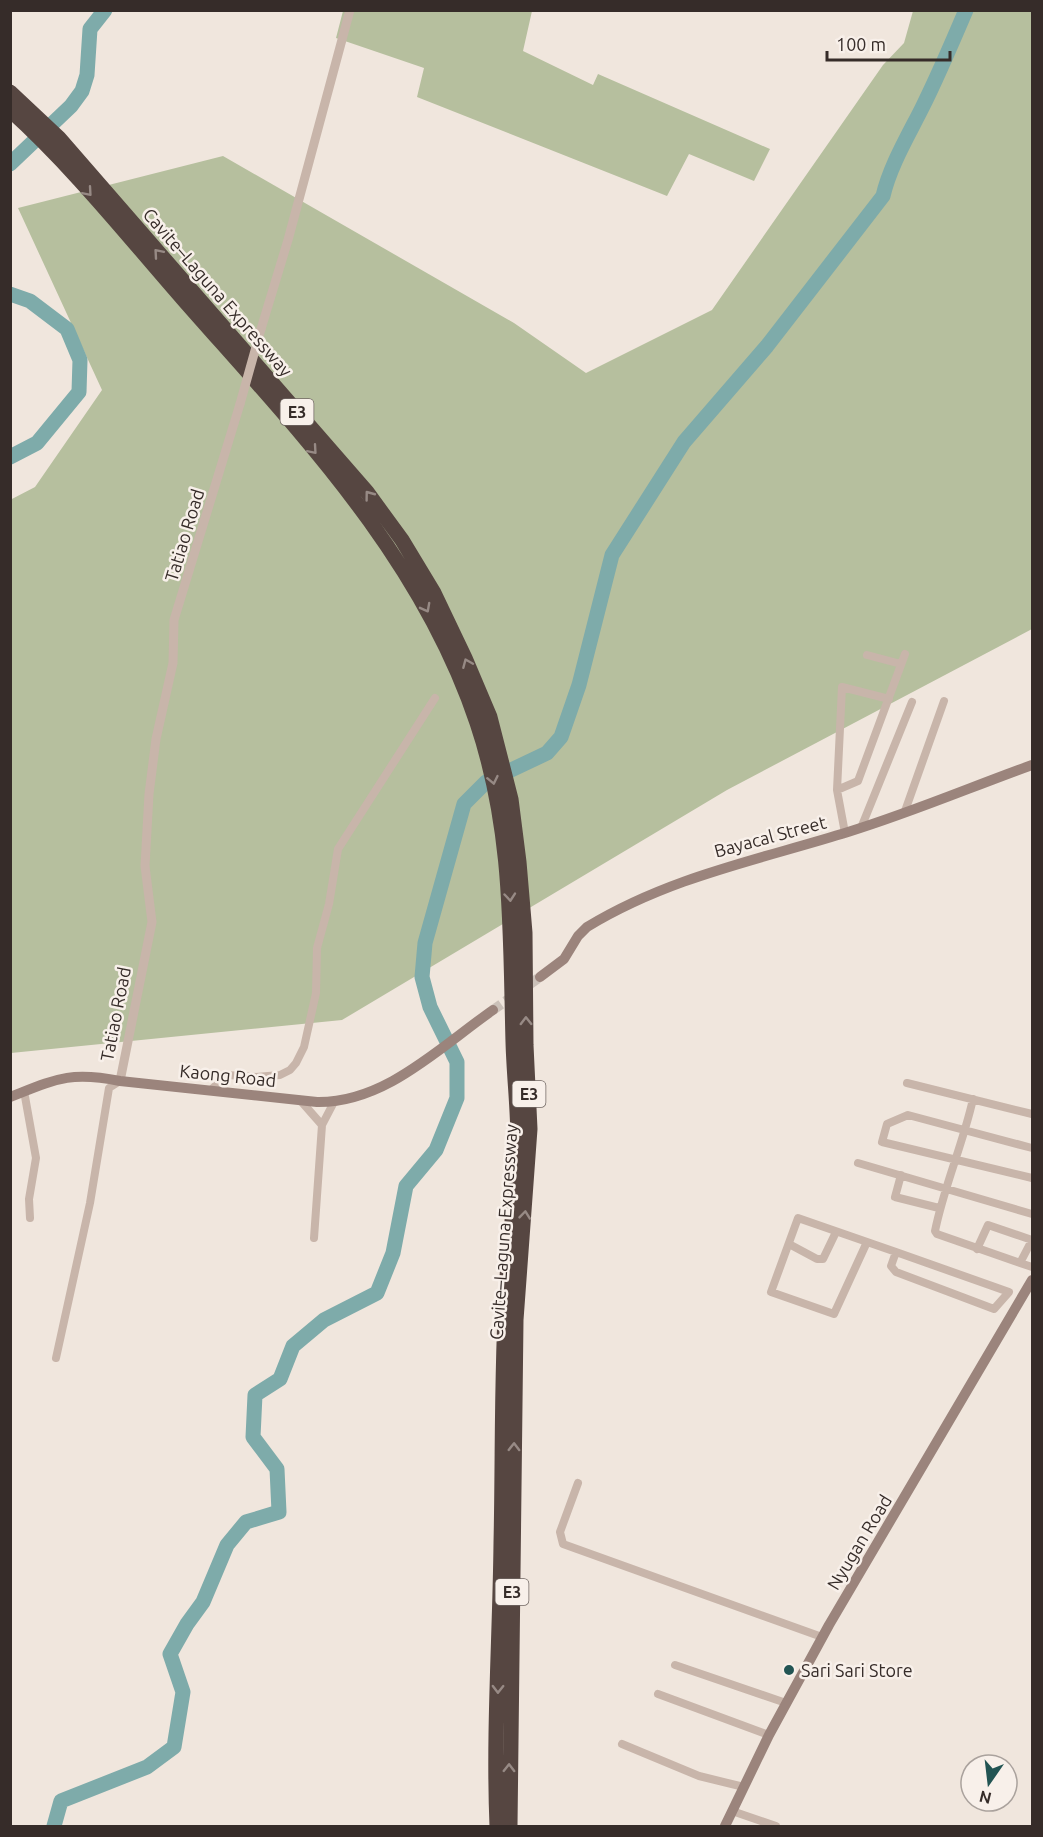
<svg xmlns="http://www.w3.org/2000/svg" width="1043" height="1837" font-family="Ubuntu,sans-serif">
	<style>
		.green { fill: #b6bf9e }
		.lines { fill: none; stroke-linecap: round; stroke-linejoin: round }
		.river { stroke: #7eabaa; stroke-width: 15 }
		.secondary-tunnel { stroke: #cbc1b9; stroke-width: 10; stroke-dasharray: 10 5; stroke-linecap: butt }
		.minor { stroke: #c8b5aa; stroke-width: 8 }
		.tertiary { stroke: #c8b5aa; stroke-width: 9 }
		.secondary { stroke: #9b847c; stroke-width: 10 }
		.motorway { stroke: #564641; stroke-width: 15 }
		.tertiary-bridge { stroke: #c8b5aa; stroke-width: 9 }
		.oneway { stroke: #978a85 }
		.poi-dot { fill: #225453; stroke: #f8f0ea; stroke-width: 2 }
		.labels { text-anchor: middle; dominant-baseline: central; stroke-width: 5; stroke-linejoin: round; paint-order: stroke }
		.shield { fill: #f8f0ea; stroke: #706763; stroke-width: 1.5 }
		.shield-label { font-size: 16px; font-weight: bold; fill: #362c29 }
		.street-label { font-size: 18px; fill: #362c29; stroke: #f8f0ea }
		.poi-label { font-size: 18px; fill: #362c29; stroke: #f8f0ea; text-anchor: start }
	</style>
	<rect width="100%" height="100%" fill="#f0e6dd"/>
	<path class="green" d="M343,11H532L523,51L593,85L598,74L770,149L754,181L689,154L667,196L417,97L424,68L336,38Z
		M913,11H1032V629L727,790L342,1020L11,1053L10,500L35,487L102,390L18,208L223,156L514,323L586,373L712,310L883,65L904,43Z"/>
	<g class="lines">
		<path class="river" d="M10,164L71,106L82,91L87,75L90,29L105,10
			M10,294L30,301L67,329L80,360L79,392L37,443L10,457
			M54,1826L61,1801L147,1767L174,1747L183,1692L170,1654L187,1624L203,1602L227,1545L246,1522L279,1512L277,1469L253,1437L255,1395L280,1379L293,1346L324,1320L377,1293L393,1253L406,1186L436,1150L457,1098V1062L430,1007L422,977L425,943L464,804L486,782L547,753L561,737L579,685L612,555L684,442L767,346L883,196C890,166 908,136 922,108C938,76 952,43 966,10"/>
		<path class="secondary-tunnel" d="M493,1010L540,977"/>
		<path class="minor" d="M867,655L901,664
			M837,790L842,687L889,699
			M905,811L944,701
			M861,828L912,702
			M845,833L837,790L858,781L905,654
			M907,1083L1032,1114
			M211,1090L227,1075L256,1077L280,1075L290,1070L296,1063L304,1047L316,993L317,948L329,904L338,849L435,698
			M24,1091L36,1158L29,1199L30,1218
			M973,1099C963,1144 944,1186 935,1231L937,1234L1020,1263L1032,1240L988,1225L977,1249
			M300,1100L322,1125
			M1032,1148L908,1115L887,1124L882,1142L1032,1178
			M858,1163L1032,1214
			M901,1175L895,1197L939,1208
			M314,1238L322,1125L334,1102
			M867,1242L834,1314L771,1292L798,1218L896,1252
			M789,1244L817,1259H823L836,1232
			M896,1252L1009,1292L994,1309L896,1272L891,1266Z
			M1020,1263L1032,1267
			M56,1358L90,1203L109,1088L120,1081
			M578,1483L560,1532L563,1544L822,1637
			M675,1665L786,1703
			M658,1694L769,1735
			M622,1744L699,1776L744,1787
			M732,1811L776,1826"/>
		<path class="tertiary" d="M261,329L288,240L350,10
			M120,1081L152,922L145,866L149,794L156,739L173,663L174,620L240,404"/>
		<path class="secondary" d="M540,977L564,959L578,936L587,927C669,877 758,860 848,832C910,813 971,787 1032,765
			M10,1097C56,1079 70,1071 120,1081L317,1102C385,1103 440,1047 493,1010
			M725,1826L769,1735L829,1625L1032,1280"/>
		<path class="motorway" d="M10,92L59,138L367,492L402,540L434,593L465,658L490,717L511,799L519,862L525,933L526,1045L530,1129L516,1320L510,1826
			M10,110C73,167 127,235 183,299C297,429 421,555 477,723C513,830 510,931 513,1042C514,1079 519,1117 518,1155C516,1196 509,1237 507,1278C501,1366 503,1454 501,1543C500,1637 493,1732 497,1826"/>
		<path class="tertiary-bridge" d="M240,404L261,329"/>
	</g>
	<defs><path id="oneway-chevron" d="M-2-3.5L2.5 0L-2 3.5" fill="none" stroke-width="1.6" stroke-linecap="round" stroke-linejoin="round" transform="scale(1.5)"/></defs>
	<g class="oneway">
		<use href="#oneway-chevron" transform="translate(88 192) rotate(49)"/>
		<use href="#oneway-chevron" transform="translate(158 253) rotate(-131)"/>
		<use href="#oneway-chevron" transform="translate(313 450) rotate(49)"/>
		<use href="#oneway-chevron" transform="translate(369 495) rotate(-127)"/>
		<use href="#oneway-chevron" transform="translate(426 608) rotate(62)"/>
		<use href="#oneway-chevron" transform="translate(467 663) rotate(-113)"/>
		<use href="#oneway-chevron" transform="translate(493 780) rotate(78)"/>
		<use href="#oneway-chevron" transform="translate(510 897) rotate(85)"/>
		<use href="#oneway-chevron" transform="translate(526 1021) rotate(-91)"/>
		<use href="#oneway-chevron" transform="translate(525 1215) rotate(-84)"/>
		<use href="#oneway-chevron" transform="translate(514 1447) rotate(-89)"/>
		<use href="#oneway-chevron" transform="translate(498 1689) rotate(91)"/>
		<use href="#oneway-chevron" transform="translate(509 1768) rotate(-89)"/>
	</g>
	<circle class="poi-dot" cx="789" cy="1670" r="6"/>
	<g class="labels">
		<g class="shield">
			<rect x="280.5" y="399" width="33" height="26" rx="4.5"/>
			<rect x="512.5" y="1081" width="33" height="26" rx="4.5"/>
			<rect x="495.5" y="1579" width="33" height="26" rx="4.5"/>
		</g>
		<g class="shield-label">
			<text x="297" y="412">E3</text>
			<text x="529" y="1094">E3</text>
			<text x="512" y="1592">E3</text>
		</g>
		<g class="street-label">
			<text transform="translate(218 292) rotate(49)">Cavite–Laguna Expressway</text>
			<text transform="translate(184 535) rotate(-73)">Tatiao Road</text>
			<text transform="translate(770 836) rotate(-15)">Bayacal Street</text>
			<text transform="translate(115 1014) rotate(-79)">Tatiao Road</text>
			<text transform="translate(228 1075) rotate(6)">Kaong Road</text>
			<text transform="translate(503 1232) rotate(-86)">Cavite–Laguna Expressway</text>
			<text transform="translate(859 1542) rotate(-59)">Nyugan Road</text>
		</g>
		<g class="poi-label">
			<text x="801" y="1670">Sari Sari Store</text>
		</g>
	</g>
	<rect width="1043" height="1837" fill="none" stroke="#362c29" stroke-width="24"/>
	<g transform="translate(989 1783) rotate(194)"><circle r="28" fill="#f8f0ea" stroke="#aaa29d" stroke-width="1.5"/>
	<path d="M0-4.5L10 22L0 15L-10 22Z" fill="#225453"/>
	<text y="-9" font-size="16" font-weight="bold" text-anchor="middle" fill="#362c29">N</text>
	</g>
	<path d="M827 51v9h123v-9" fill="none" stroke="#362c29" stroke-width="3"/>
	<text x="836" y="51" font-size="18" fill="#362c29" stroke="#f8f0ea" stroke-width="4.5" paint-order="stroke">100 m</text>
</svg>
